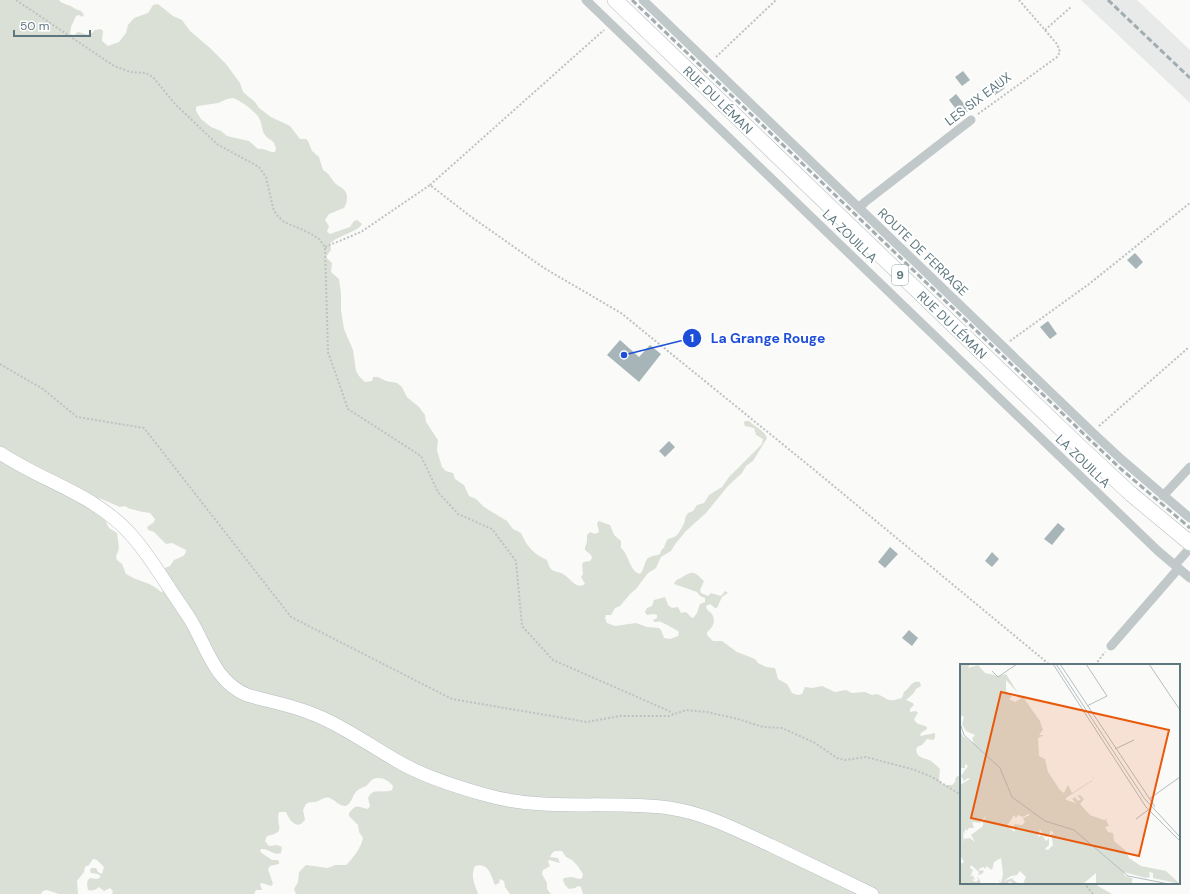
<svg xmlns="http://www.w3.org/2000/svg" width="1190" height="894" font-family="'DM Sans',sans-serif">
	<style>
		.built { fill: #e8eae9 }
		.green { fill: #dbe0d6; fill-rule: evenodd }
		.building { fill: #a7b5b8 }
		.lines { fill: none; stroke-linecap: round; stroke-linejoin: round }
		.secondary-casing { stroke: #b5bec1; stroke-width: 14 }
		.primary-casing { stroke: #b4bcbf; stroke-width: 16 }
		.path { stroke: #bdc2c4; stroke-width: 2; stroke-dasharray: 2 2; stroke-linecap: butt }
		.street { stroke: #c0c8ca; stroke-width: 9 }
		.secondary { stroke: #fff; stroke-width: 13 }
		.primary { stroke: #fff; stroke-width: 15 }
		.rail { stroke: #a2adb1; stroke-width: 3; stroke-dasharray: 6 3; stroke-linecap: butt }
		.labels { text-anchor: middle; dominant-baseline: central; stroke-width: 4; stroke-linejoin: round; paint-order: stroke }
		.shield { fill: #fff; stroke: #8ea0a5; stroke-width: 1 }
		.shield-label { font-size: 12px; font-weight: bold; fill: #5e777f }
		.street-label { font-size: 13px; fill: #5e777f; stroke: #fff }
		.inset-road { fill: none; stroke: #b3bec1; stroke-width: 1 }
		.view { fill: #e8590c; fill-opacity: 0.15; stroke: #e8590c; stroke-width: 2 }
		.inset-edge { fill: none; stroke: #5e777f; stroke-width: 2 }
		.leader { fill: none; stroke: #1d4ed8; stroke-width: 1.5 }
		.callout-dot { fill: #1d4ed8; stroke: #fff; stroke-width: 1.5 }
		.mark-label { font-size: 12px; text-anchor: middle; font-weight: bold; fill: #fff }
		.callout-label { font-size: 14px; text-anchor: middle; font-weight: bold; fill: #1d4ed8; stroke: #fff; stroke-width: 4; stroke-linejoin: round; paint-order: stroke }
	</style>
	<rect width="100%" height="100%" fill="#fafaf8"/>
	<path class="built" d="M1081,0H1137L1190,50V103Z"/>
	<path class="green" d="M0,0H59C62,4 64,3 68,5C74,7 74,9 81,11L84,15L82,17L79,15L76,16L71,27L70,34L74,35L78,32C86,34 89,37 95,30L101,29L103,31L102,41L108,46L119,42L126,33L128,25L134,18L148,13L153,5L158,4L173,16L182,20L190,31L210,48L226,64L240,83L243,92L255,102L259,108L271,117L290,126L300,139H306L308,141L312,151L319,157L323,170C331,175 330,178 336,184C338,186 342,187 344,190C349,194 347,203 344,208L329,214L325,220L329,226L327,232L330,234L350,227L354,221L357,220L362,224C358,232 336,236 330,244L331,250L326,257L332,263L331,272L339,279L341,293V310L344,329L353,350L356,371L359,376L365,382L372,381L373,377H378L386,381L397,383L402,387L407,397L419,407L425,415L426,422L438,440L437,450L442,467L446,471L453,473L455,479L464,485L469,496L476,499L484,507L507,521L513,529L521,533C528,548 533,553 547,560C548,563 549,567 551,569C554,572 560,572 563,574C571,578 575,590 585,584L581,577L583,574L582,564L584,562L590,561L592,558L591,555L585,550V547L587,542V535L590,532L595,534L599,532L597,523L599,521L610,525L614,535L621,541V548C629,554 629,571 640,574C645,569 644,559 650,557C653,555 657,556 660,554L662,549L664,548C668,534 670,541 677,535C679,533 684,524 685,521V518L688,513L693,511L697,505L704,503L709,495L722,487L729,477L762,444L763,439L756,435L754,428L745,426L744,423L745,421H749C755,427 764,430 767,438L753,461L746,466L742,473L728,486L706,513L686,531L676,543L671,551L661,557L656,568L648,573L636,589L630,594L620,606L615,608L611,615H606L605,618L607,623L615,626L636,623L647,627L659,628L661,630L664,638L670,639L678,636L679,632C677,630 664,623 661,622C659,621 656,622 654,622L653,620L657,618V615L654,614L647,615L645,612L647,608L652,606L654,600L665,597L668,605L672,608L678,607L681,613L686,612L692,618L694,617L697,613L700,604L705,602V598L700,596L697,592L674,584C676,579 677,580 681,578C693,570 694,571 704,581L700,590L701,593L708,596L711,593L721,596L725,591L728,593L722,597L717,608H715L710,604L706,606C707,611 709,611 712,614C716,621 713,628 707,632V635L713,641H722L737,652L755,659L758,663L766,667L775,668L778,679L787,684L792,693L798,695L802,694L805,687L812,688L822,686L835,692L846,690L852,693L865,692L872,695L877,694C890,699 886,703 902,698L904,692C910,688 911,680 920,682L921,686L916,689L914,693L906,700L913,703L914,705L910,709V712L916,711L918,713L914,719C916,725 922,724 927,727V729L921,733L920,736L935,733V738L933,740L927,739L922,745L917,747C914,756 922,758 929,760C932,761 937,766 940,769L939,779L943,785H952L955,782L956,777L961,775V883H1095L1098,886L1112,894H583L581,887L578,886L575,888L569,889L565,885L563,880L564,878L571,877L580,879L582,878L583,874L577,865L572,860L566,857L562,851H555L552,853L550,857L558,858L560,863L549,860L548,862L550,866L543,870L542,874L547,883V889L551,894H510L505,887L504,881L500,879L499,883L495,885C491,876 489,862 475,866C470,877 475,884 478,894H296L294,889L298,882L299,872L306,865L328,868L335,865H346C352,860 362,846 363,838L359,832L358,825L349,816V813C357,803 358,807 368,809L370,806L368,798C373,787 382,794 392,790L393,786C388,780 381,776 373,779C370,781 369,784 366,786C362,788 358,789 355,793C352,798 351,803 346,806C339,806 336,801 330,798C324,796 320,801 315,802C312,802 309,802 306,804L303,810L305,820C297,831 289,820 286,812H279C275,826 288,832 267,836L265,841L269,846L277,845L282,847L281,853C273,856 269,848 261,849L260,851C263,855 269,857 272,860H278L279,862V864L270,866L268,869L273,884L271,886L262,883L260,884L262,890H256L254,894H112L113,891L110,888L104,891L99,887C96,890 92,891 88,890C87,885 86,881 90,878L97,879L101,877L98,874L91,873L90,871L91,868H96L98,872L102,874L104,867L97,860L93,859L89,865L85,867L84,872L77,881L78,894H59L47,890L43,891L41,894H0ZM233,98C241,101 257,112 260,120C262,125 262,131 265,135C270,142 274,138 276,149L275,152C269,153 265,148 258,149L249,141L227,136L221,131L211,127L201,119L196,111V107L198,106L218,103L227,99ZM99,498L120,507L125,506C127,507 129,509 131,509C137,511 144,512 150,513L155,519L154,522L147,527L148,530L154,532L166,544L172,543L186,550C186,557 180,557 174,560L170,566L165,568L163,570L166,578L175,583V587L161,592C150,581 138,582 126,574L122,564L117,560L116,557L119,548L117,533L109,528L105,520L92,510Z"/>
	<path class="building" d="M963,71L970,80L962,86L955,77Z
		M998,78L1005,88L995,95L988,85Z
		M956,94L969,110L962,117L949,100Z
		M1135,253L1143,262L1136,269L1127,260Z
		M1048,321L1057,334L1050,339L1040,327Z
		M620,340L639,357L650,345L661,354L639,382L607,355Z
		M669,441L675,447L665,457L659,451Z
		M1058,523L1065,529L1052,545L1044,539Z
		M890,547L898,554L885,568L878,562Z
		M992,552L999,559L992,567L985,561Z
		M909,630L918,638L912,646L902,638Z"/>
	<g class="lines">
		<defs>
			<path id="secondary" d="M0,453C45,483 96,494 133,537C146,552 157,569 168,586C175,597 183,608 190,619C207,647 214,681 247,695C271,702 297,706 320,717C348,729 372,747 399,762C425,777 457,787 486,795C545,812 608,800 669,808C705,813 739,831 772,846C805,862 838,878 872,894"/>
			<path id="primary" d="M615,0L1078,445L1131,494L1190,543"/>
		</defs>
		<use href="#secondary" class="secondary-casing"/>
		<use href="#primary" class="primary-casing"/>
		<path class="path" d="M16,0L114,66L131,72L146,73L153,77L175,104L217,144L259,167L266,177L273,208L276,214L284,222L308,232L319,239L325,247L328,352L348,409L421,456L438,492L458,514L492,529L516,561L522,626L553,660L669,711L673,714
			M1045,30L1072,6
			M716,57L776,0
			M978,114L1057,57L1060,52L1057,44L1019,0
			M430,185L604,30
			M325,247L361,232L430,185L470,216L544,268L621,313L812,468L1050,665
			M1010,341L1089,284L1190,203
			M0,364L43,389L77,417L144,428L291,617L452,699L587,722L620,716H669L686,710L707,712L738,719L763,727L782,728L815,743L837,758L845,760L866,757L915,770L932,777L961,795
			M1099,426L1188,348
			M1095,665L1105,652
			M1084,883L1093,894"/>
		<path class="street" d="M586,0L1158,551L1190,578
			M643,0L1092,432L1121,459L1190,518
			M859,208L865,202L971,120
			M1163,496L1190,467
			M1175,565L1190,548
			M1111,646L1178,569"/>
		<use href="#secondary" class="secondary"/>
		<use href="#primary" class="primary"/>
		<path class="rail" d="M632,0L1088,438L1121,469L1190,528
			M1108,0L1190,78"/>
	</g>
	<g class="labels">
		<rect class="shield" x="892" y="265" width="16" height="20" rx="3"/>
		<g class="shield-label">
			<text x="900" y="275">9</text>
		</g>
		<g class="street-label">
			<text transform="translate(978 99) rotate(-37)">LES SIX EAUX</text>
			<text transform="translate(718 100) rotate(44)">RUE DU LÉMAN</text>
			<text transform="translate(850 236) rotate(44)">LA ZOUILLA</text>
			<text transform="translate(923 252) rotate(44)">ROUTE DE FERRAGE</text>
			<text transform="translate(952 325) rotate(44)">RUE DU LÉMAN</text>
			<text transform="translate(1083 461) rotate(44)">LA ZOUILLA</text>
		</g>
	</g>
	<g transform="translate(960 664)">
		<rect width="220" height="220" fill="#fafaf8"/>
		<path d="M0,0H10L8,4L18,1L25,9L39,12L46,10L58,29L46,16V27L52,32L49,35L55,38L63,33L80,57L83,66L79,71H84L78,74L79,92L85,95L88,108L100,126L104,129L108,121L112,129L134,115L132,111L134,114V115L132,117L106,134V136L116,139L112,135L115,133L118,137L121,135L117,132L120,131L124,135L120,140L130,151L144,156L148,154L146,156L149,162L145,163L148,168L153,169L154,177L165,186L169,194L181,202L206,207L220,220L193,214V209L189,208L190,213L186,214L164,208V211L173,215L171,220H136V209L123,220H63L66,213L60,207L57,211L51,212L44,217L56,213L52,215L59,220H53L50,217L48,219L52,220H40L39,215L41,219L43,210L41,194L34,198L32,206L26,202V205L23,203L19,205V207L21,206L24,207L22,210L18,211L19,208L11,201L10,204L13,206L10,213L12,211L15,215L12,216L16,218L19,215L17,214V213L19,214L21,220H0V200L4,198L0,191V121L10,115L8,114L4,117L1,112L8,102L5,100V104H0V66L3,72L14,80L12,74L15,71L6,67L2,60L4,53L0,51ZM68,150L70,151L63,154L65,158L62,161L54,160L55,168L47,162L54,151L56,154L58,151L63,153ZM26,152L24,156L27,157V159L23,157V162L11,171L15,178L10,174L4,175V180L3,167L5,170V165L7,167L9,164H14L12,158L22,159L17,155L22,156ZM80,165L85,173L89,172L91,166L94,170H91L93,181L88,186L85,185L89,181V174L86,177L82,171L78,173Z" fill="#dbe0d6" fill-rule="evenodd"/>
		<path class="inset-road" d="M93,0L186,143L220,177M96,0L184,134L220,173M100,0L195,143M126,0L147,32L127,42M189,0L220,46M32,7L38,13L57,0M0,59L4,71L40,104L52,133L85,157L114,166L168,212L209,220M155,85L174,76M189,135L220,113M176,155L188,146"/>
		<path class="view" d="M41,28L209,66L179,192L11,154Z"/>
		<rect width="220" height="220" class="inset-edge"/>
	</g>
	<path class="leader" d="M624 355L692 338"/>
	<g class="callout-dot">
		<circle cx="624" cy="355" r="4"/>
		<circle cx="692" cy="338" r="10"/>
	</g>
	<g class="mark-label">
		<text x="692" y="342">1</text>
	</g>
	<g class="callout-label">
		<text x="768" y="343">La Grange Rouge</text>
	</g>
	<path d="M14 30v6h76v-6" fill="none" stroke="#5e777f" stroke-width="2"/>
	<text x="20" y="30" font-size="12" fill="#5e777f" stroke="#ffffff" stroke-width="3" paint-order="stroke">50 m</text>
</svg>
